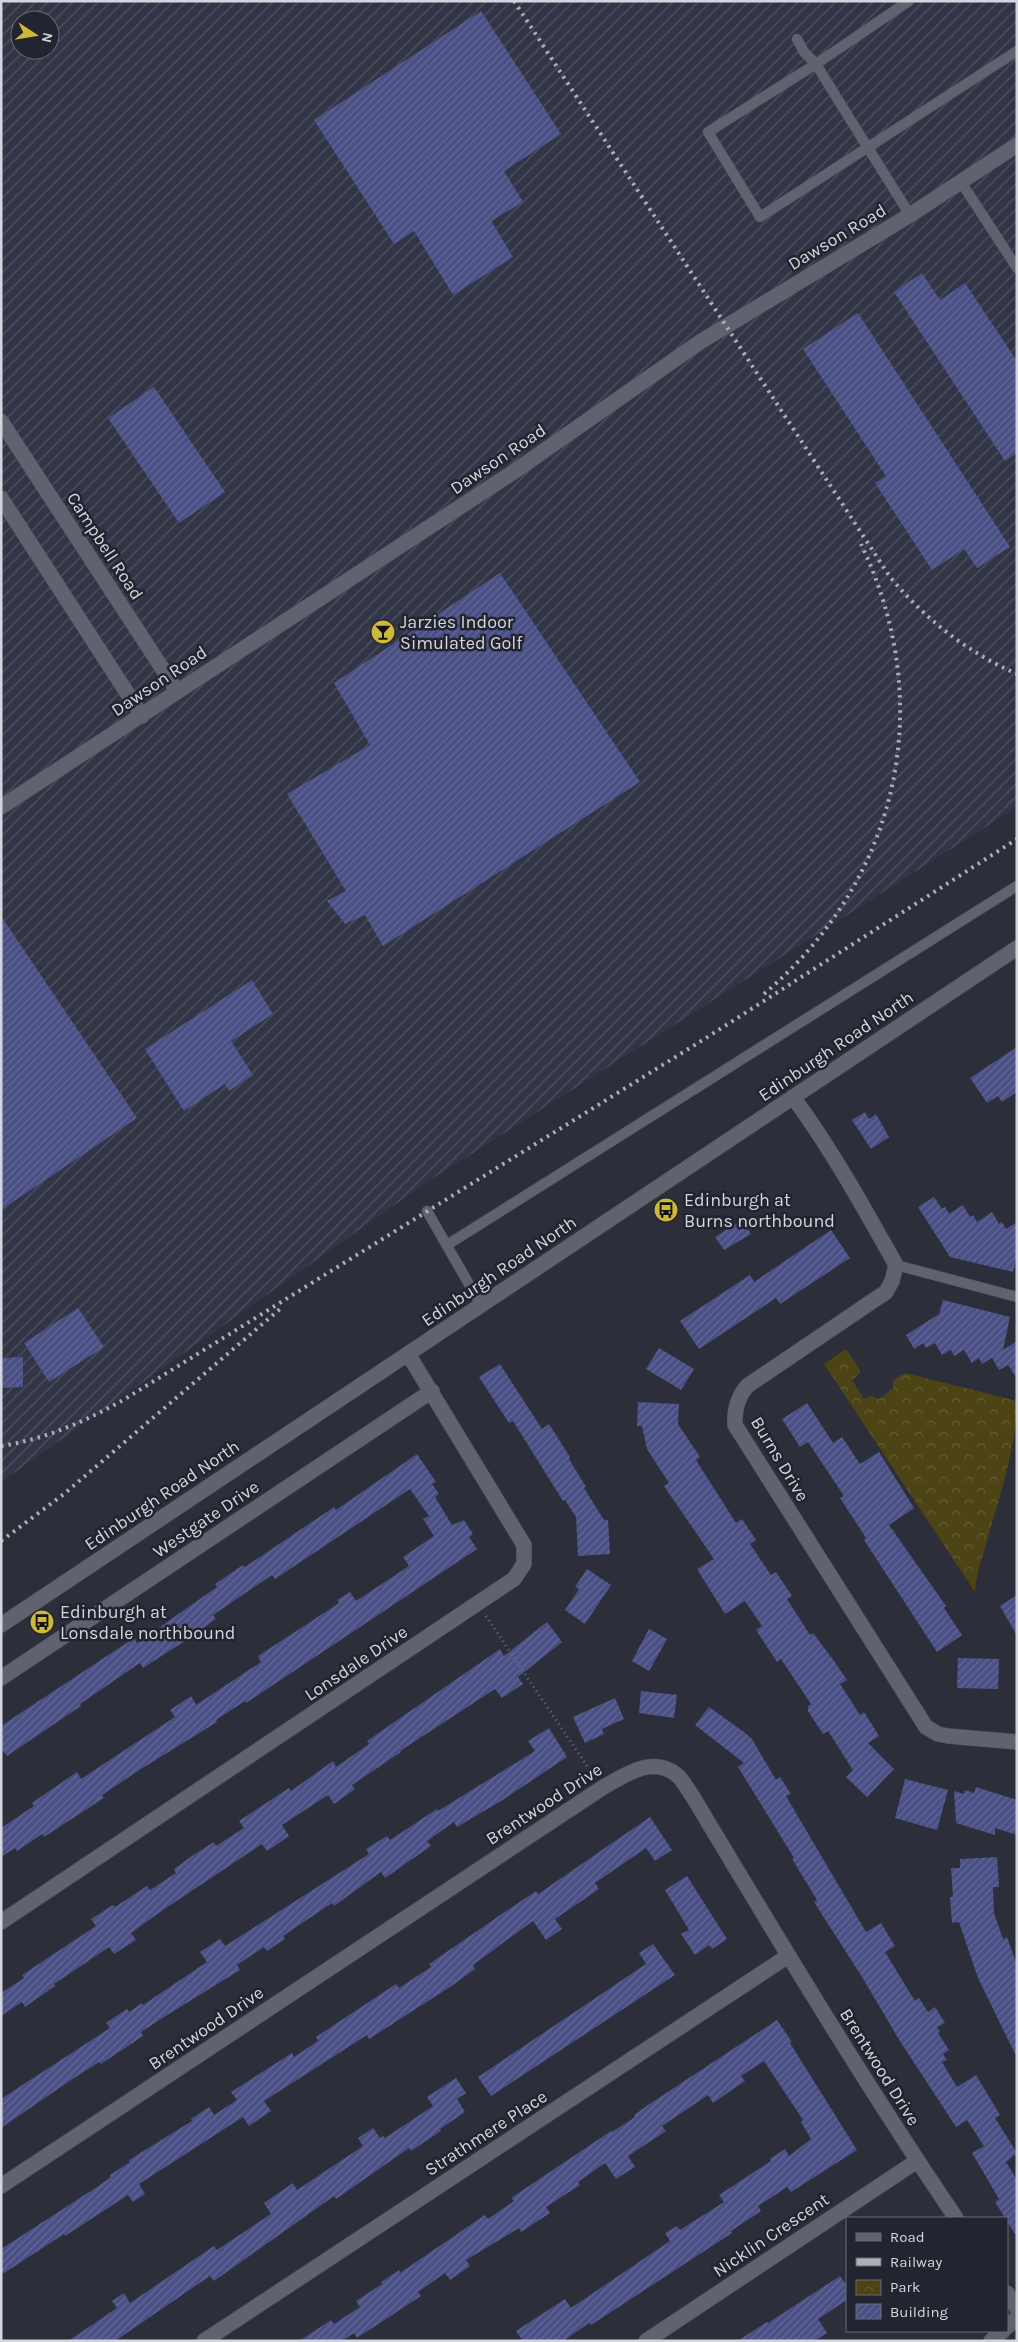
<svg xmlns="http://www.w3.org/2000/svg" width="1018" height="2342" font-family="Karla,sans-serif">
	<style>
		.industrial { fill: url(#industrial-furrows); fill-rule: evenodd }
		.park { fill: url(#park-crowns) }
		.building { fill: url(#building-hatch) }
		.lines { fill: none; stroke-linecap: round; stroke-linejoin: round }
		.lane-casing { stroke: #4b4c55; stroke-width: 11 }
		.street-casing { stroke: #4b4c55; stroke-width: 16 }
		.secondary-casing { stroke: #4b4c55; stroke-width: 16 }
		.path { stroke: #6c6e77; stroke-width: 3; stroke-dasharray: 1 4; stroke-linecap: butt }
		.lane { stroke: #60626f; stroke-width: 10 }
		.street { stroke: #60626f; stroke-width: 15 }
		.secondary { stroke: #60626f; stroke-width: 15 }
		.rail { stroke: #adaeb6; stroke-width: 4; stroke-dasharray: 2.5 5; stroke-linecap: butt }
		.labels { text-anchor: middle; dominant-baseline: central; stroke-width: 5; stroke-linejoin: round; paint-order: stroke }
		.street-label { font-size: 18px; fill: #d5d6dd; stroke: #22242f }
		.poi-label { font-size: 18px; fill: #d5d6dd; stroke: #22242f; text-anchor: start }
	</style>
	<defs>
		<pattern id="industrial-furrows" width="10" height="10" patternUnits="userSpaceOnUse" patternTransform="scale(1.25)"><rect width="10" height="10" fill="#323546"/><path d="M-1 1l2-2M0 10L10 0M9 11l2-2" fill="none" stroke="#4f5260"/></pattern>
		<pattern id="park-crowns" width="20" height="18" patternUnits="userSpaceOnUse" patternTransform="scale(1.25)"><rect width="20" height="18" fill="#4c4414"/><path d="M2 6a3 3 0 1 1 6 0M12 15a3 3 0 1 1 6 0" fill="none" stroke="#655e36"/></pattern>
		<pattern id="building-hatch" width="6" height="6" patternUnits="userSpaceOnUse" patternTransform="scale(1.25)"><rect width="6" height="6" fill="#4a4f85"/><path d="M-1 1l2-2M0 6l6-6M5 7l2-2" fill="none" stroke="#636896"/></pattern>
	</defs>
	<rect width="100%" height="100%" fill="#2c2e39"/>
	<path class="industrial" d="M1,1H1017V807L426,1183L1,1482ZM20,20H50V50H20Z"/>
	<path class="park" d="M846,1349L860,1370V1373L852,1380L864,1399L871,1396L879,1399L893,1388V1381L902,1374H909L1017,1401C1017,1449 997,1504 984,1551C980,1565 976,1577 975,1592L824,1364Z"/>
	<path class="building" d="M481,11L561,134L504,171L523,202L491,221L513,257L453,295L414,231L394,244L314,120Z
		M922,273L940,300L965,283L1017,361V453L1005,461L894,292Z
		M858,313L1010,547L977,568L964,549L932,570L875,483L886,476L803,349Z
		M154,387L225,492L179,523L108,418Z
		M500,573L640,782L383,946L365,915L345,924L327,901L346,891L287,794L370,745L334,683Z
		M1,916L137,1118L1,1210Z
		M252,980L273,1014L231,1041L253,1075L229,1091L225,1084L184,1111L145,1049Z
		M1017,1047V1092L1002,1102L998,1096L987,1103L970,1078Z
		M865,1112L869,1119L876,1114L889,1137L871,1149L852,1120Z
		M934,1197L942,1209L945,1207L949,1214L963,1205L970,1217L973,1215L977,1222L992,1212L999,1224L1002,1222L1006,1229L1017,1222V1257L1013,1272L950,1257L918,1207Z
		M742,1220L751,1234L724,1250L715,1237Z
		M831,1230L850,1258L780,1304L776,1298L699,1349L680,1321L750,1275L754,1282Z
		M943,1300L1010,1317L1003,1350L1017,1341V1379L1008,1365L999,1370L992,1358L982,1364L979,1358L972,1363L964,1350L954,1356L951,1350L942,1355L935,1343L926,1348L923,1343L914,1349L906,1335L939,1314Z
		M78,1308L104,1347L49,1382L24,1343Z
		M659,1348L694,1369L681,1390L646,1369Z
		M23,1357V1387L1,1388V1358Z
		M500,1364L542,1429L549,1424L570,1457L569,1459L586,1487L584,1488L604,1520H608L610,1554L578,1556L576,1517L565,1500L563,1501L513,1421L509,1423L479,1377Z
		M638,1402L679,1404L678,1424L700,1457L696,1460L736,1523L742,1519L756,1540L750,1544L771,1575L776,1572L792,1596L787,1599L810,1635L813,1633L834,1661L847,1680L840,1684L860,1715L864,1712L879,1736L868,1743L894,1769L867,1797L846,1777L853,1770L828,1731L823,1734L808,1711V1706L811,1704L781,1659L777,1662L756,1630L762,1626L745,1601L725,1614L697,1569L714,1559L664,1486L669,1483L647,1449L642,1426H637Z
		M807,1403L833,1443L842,1437L860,1464L879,1452L914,1508L889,1525L946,1606L944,1608L962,1635L937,1652L864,1540L866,1538L840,1498L844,1496L808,1442L800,1447L782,1419Z
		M417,1454L436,1482L432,1484L439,1494L435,1497L452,1525L464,1520L473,1534L469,1537L477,1549L246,1703L245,1701L216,1720L217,1722L141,1769L102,1795L104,1798L44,1837L42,1834L17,1851L15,1848L1,1857V1828L34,1806L32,1803L77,1772L81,1779L137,1742L175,1717L170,1710L191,1696L196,1705L261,1662L258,1656L339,1603L337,1600L350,1592L356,1601L409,1566L403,1557L434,1536L423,1519L429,1516L410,1489L275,1579L272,1575L213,1615L216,1619L188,1639L143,1668L140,1663L80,1704L81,1706L7,1756L1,1748V1726L134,1638L137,1643L217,1587L215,1584L243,1565L245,1567L334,1507L336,1510Z
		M587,1569L611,1585L585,1624L565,1610L579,1589L575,1587Z
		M1017,1595V1636L1000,1606Z
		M547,1622L562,1642L518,1677L523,1684L502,1698L495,1689L400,1751L401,1752L352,1785L355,1789L334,1804L328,1795L282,1825L289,1836L267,1851L262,1844L163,1910L131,1933L136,1940L114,1954L109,1947L54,1984L55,1986L25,2007L22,2002L1,2016V1993L24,1978L22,1975L96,1926L91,1919L113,1905L115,1907L147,1886L150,1890L176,1873L174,1869L192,1856L214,1842L216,1846L244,1828L239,1821L289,1788L291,1791L333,1761L336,1767L369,1744L367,1741L500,1649L504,1656Z
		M649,1629L667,1639L649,1671L632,1661Z
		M958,1658L999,1659L998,1689L957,1688Z
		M641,1691L677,1695L674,1718L639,1713Z
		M615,1698L624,1719L602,1729L604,1734L585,1743L573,1717Z
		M709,1707L744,1732L752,1739L776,1780L780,1777L791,1794L786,1796L866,1932L881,1923L895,1946L885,1952L915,2001L919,1998L928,2012L935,2007L945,2023L937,2027L940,2032L938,2033L949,2050L943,2054L947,2060L942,2062L957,2087L976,2075L1000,2115L995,2118L1017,2153L1006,2162L1017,2180V2237L995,2202L999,2199L972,2153L984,2146L967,2120L956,2127L898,2038L862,1977L814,1902L817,1900L792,1859L794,1858L738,1767L744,1763L695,1725Z
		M549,1728L567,1757L501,1801L457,1827L454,1822L427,1841L431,1846L385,1878L381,1872L334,1906L332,1903L283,1936L285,1939L267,1951L264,1947L237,1965L240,1970L164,2017L141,2032L143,2036L101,2064L99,2062L74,2078L1,2128V2099L110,2028L106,2023L127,2009L129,2012L142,2003L143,2005L207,1962L200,1952L220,1939L225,1946L369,1854L366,1849L387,1836L390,1840L437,1809L438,1811L535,1751L528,1741Z
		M905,1779L948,1790L937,1830L895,1818Z
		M976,1787L1017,1800V1835L995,1828V1835L956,1823L954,1791L964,1794L965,1790L974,1793Z
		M650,1817L672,1850L655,1861L646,1848L595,1883L599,1889L555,1919L562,1929L546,1940L533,1921L473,1965L475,1969L453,1985L369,2039L367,2035L264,2101L271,2111L249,2126L243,2117L139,2184L145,2194L133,2202L128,2195L65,2236L64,2234L1,2275V2249L97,2187L111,2177L110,2175L130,2162L129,2160L192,2121L191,2119L209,2107L214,2115L237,2100L231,2092L292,2053L294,2057L318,2041L316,2037L396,1984L399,1988L431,1967L429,1964L496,1918L536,1891L538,1894Z
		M997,1857L999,1887H993L994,1913L1003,1939L1007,1937L1017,1965V2058L978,1978L959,1922L952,1923L950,1897H953L951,1868H960V1859Z
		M687,1876L727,1939L712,1949L709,1945L695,1955L681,1934L689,1930L665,1890Z
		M653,1944L675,1975L491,2096L478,2077L646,1964L639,1953Z
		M777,2020L792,2042L790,2043L857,2150L791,2192L787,2187L758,2206L761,2211L731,2231L732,2233L591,2325L589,2323L563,2341H523L516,2331L565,2299L571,2308L670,2241L665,2233L677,2226L680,2230L724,2202L719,2195L771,2161L770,2159L785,2149L789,2156L811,2139L801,2122L803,2120L764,2061L741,2076L745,2081L713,2103L708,2095L662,2126L666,2131L628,2156L635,2167L616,2179L605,2163L578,2182L580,2185L546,2207L550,2213L521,2232L519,2228L466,2260L470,2266L450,2280L445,2273L418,2292L421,2296L357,2338L354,2333L342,2341H299L331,2320L334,2324L360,2307L356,2301L382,2284L381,2282L399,2270L400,2273L485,2215L488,2219L514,2201L511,2198L611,2131L612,2132L635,2117L634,2115L648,2105Z
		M456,2078L466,2093L457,2099L465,2112L440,2129L441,2131L411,2151L409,2148L336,2199L334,2196L214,2281L210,2276L115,2341H68L117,2308L112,2301L124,2293L130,2303L214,2246L217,2250L271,2214L264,2203L293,2183L297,2190L363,2146L358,2138L373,2128L380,2138L383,2136L385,2138L433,2106L427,2097Z
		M840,2276L847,2286V2300L818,2319L827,2333L814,2341H737L767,2322L768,2323Z"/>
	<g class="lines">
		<defs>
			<path id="lane" d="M797,39L804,52L816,64L909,1
				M961,182L1017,268
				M910,215C879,165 847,115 816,64L708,132L760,217L1017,51
				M427,1211L481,1305
				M447,1245L1017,886
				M896,1265L1017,1297"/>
			<path id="street" d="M1,807L515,471L700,342L910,215L1017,145
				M793,1097C832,1150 864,1208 896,1265L892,1281L886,1292L747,1386C737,1398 734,1410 735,1425L926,1727L938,1734L948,1736L1017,1742
				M1,1678L432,1391
				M1,1922L514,1579L524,1564V1545L408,1354
				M1,2186L602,1788C625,1775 652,1755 677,1775C683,1780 688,1790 693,1797C778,1939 863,2081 956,2218
				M1007,2293L1017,2308
				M1007,2327L1017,2318
				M204,2341L788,1956
				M646,2341L917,2161
				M991,2341L1003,2331"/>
			<path id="secondary" d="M1,421L177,691
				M1,498L142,716
				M1,1625L1017,948"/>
		</defs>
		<use href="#lane" class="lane-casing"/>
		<use href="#street" class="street-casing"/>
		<use href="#secondary" class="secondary-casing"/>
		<path class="path" d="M486,1616L593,1775"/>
		<use href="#lane" class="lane"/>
		<use href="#street" class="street"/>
		<use href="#secondary" class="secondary"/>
		<path class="rail" d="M514,1L890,577C925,619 967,652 1017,674
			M764,994C899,879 938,705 861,544
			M1,1446C46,1439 86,1421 125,1399L706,1038L1017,839
			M1,1541L64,1494L280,1309"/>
	</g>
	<defs>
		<symbol id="bar-disc" viewBox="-11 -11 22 22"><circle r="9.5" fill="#cdb938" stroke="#22242f"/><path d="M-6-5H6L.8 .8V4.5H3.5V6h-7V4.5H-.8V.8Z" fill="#111"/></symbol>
		<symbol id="bus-disc" viewBox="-11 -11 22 22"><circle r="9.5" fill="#cdb938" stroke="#22242f"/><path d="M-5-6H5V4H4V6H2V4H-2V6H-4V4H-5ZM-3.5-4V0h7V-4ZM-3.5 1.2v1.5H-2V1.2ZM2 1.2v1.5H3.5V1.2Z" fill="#111"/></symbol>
	</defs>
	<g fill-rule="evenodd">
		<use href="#bar-disc" x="369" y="618" width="28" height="28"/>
		<use href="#bus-disc" x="652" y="1196" width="28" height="28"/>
		<use href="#bus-disc" x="28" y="1608" width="28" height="28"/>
	</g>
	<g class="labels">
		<g class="street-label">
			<text transform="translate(837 237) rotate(-31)">Dawson Road</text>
			<text transform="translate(498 459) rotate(-34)">Dawson Road</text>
			<text transform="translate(105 546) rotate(57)">Campbell Road</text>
			<text transform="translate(159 681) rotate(-34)">Dawson Road</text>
			<text transform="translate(836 1046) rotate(-34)">Edinburgh Road North</text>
			<text transform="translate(499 1271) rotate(-34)">Edinburgh Road North</text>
			<text transform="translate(780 1459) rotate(59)">Burns Drive</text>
			<text transform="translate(162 1495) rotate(-34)">Edinburgh Road North</text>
			<text transform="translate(206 1519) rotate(-34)">Westgate Drive</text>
			<text transform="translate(356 1663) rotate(-34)">Lonsdale Drive</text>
			<text transform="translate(544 1804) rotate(-33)">Brentwood Drive</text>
			<text transform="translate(206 2028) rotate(-34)">Brentwood Drive</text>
			<text transform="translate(880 2067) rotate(58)">Brentwood Drive</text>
			<text transform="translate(486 2133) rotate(-33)">Strathmere Place</text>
			<text transform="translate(771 2235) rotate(-34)">Nicklin Crescent</text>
		</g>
		<g class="poi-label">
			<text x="400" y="622">Jarzies Indoor<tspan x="400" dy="21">Simulated Golf</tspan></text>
			<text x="684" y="1200">Edinburgh at<tspan x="684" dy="21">Burns northbound</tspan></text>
			<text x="60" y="1612">Edinburgh at<tspan x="60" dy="21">Lonsdale northbound</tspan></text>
		</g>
	</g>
	<rect width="1018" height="2342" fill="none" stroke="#d5d6dd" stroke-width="5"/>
	<rect x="846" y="2217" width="162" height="115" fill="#22242f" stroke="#6a6b75"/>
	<rect x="856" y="2233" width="25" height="8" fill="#60626f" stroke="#6a6b75"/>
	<text x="890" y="2242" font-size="15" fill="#d5d6dd">Road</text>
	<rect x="856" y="2258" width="25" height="8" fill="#adaeb6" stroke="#6a6b75"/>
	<text x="890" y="2267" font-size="15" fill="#d5d6dd">Railway</text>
	<rect x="856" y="2280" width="25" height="15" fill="url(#park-crowns)" stroke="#6a6b75"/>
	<text x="890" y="2292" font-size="15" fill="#d5d6dd">Park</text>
	<rect x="856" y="2304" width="25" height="15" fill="url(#building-hatch)" stroke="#6a6b75"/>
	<text x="890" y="2317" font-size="15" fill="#d5d6dd">Building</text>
	<g transform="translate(35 35) rotate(102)"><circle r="24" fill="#22242f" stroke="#6a6b75"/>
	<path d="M0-4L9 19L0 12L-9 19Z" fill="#cdb938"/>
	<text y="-8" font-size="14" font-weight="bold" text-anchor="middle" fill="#d5d6dd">N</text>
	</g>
</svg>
